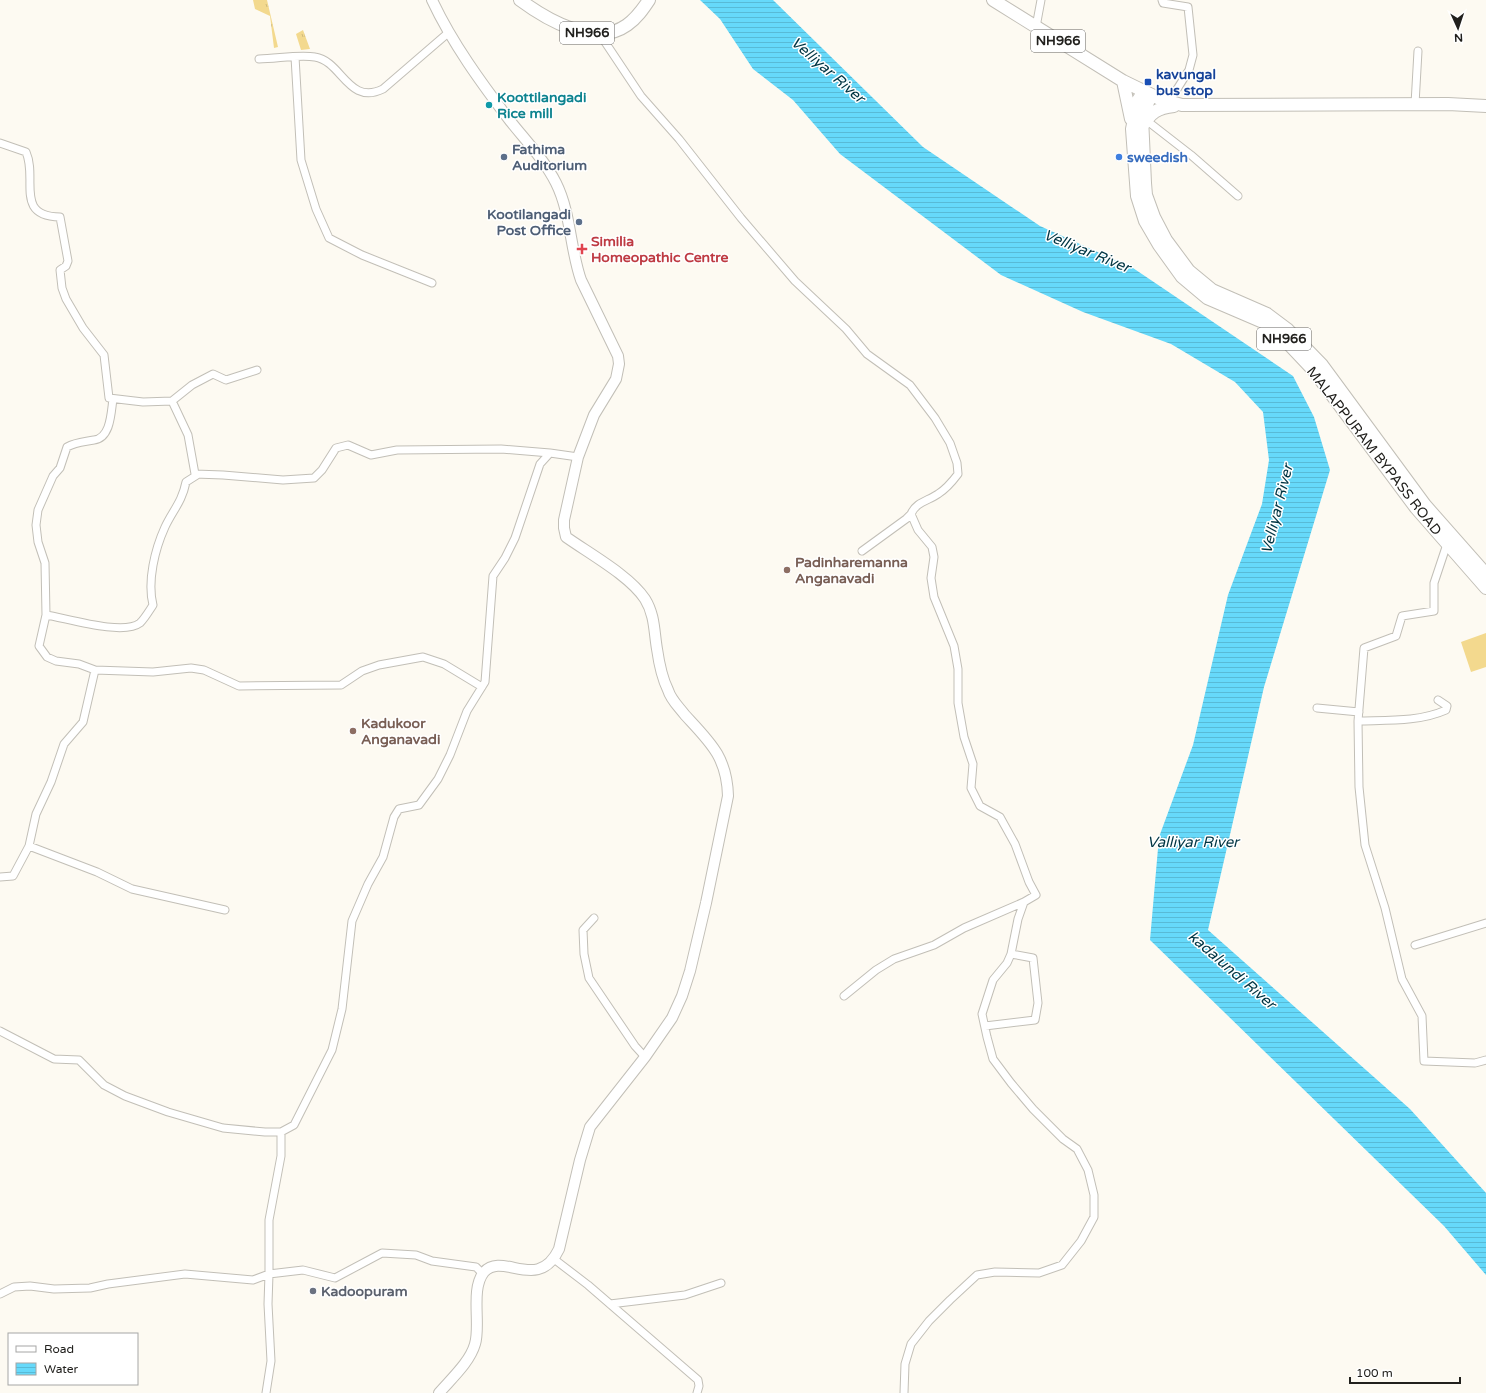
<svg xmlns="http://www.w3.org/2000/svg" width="1486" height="1393" font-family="'Varela Round',sans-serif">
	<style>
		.grass { fill: url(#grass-tufts) }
		.garden { fill: #f3d98e }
		.water { fill: url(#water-rules) }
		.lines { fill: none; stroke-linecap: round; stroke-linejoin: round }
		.minor-casing { stroke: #c2bfb7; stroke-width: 9 }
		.secondary-casing { stroke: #c2bfb7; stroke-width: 12 }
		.trunk-casing { stroke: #c2bfb7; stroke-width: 14 }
		.minor { stroke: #fff; stroke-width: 7 }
		.secondary { stroke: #fff; stroke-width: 10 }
		.trunk { stroke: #fff; stroke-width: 12 }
		.transit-dot { fill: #1a4fb4; stroke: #fff; stroke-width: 1.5 }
		.culture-dot { fill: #0f9aa8; stroke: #fff; stroke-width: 1.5 }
		.service-dot { fill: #5c6f8a; stroke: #fff; stroke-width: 1.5 }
		.shop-dot { fill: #3f7fe0; stroke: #fff; stroke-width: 1.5 }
		.health-dot { fill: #e0444e; stroke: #fff; stroke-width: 1.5 }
		.education-dot { fill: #8d6e63; stroke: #fff; stroke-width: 1.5 }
		.worship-dot { fill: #6b7280; stroke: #fff; stroke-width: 1.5 }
		.labels { text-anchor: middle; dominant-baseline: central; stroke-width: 3; stroke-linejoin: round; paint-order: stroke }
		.shield { fill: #fff; stroke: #646361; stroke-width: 1 }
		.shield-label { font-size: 13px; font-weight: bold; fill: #21201d }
		.transit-label { font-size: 14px; font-weight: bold; fill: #164399; stroke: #fff; text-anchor: start }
		.culture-label { font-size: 14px; font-weight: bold; fill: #0d838f; stroke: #fff; text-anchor: start }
		.service-label { font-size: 14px; font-weight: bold; fill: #4e5e75; stroke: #fff; text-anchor: start }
		.shop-label { font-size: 14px; font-weight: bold; fill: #366cbe; stroke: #fff; text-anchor: start }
		.health-label { font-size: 14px; font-weight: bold; fill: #be3a42; stroke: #fff; text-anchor: start }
		.street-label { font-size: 14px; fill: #21201d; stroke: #fff }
		.education-label { font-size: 14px; font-weight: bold; fill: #785e54; stroke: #fff; text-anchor: start }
		.worship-label { font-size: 14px; font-weight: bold; fill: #5b616d; stroke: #fff; text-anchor: start }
		.water-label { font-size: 15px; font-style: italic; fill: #003543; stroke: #fff }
	</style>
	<defs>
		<pattern id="grass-tufts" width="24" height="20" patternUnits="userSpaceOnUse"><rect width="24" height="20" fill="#f3d98e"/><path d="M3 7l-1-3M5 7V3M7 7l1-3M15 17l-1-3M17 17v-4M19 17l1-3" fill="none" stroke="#d0ba7a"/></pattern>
		<pattern id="water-rules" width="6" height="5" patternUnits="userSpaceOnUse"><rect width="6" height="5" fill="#66d9fa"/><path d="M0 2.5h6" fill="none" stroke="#58bad6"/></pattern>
	</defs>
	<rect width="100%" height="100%" fill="#fdfaf2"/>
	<path class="grass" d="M253,0H267L278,47L274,48L270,16L255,9Z
		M303,30L310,49L301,50L296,34Z"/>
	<path class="garden" d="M1486,633V667L1471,672L1461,642Z"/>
	<path class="water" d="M700,0H773L923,147L1040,226L1133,268L1293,376L1314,417L1330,470L1264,687L1208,930L1410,1109L1486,1193V1275L1444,1226L1150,940L1159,837L1193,745L1228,595L1262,504L1269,460L1263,412L1235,382L1171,344L1083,312L1001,275L840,154L793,100L753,69L720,19Z"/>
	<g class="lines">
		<defs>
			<path id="minor" d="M1162,0L1163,3L1188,7L1193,55L1189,70L1169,102
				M1036,27L1041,0
				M599,33L641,96L679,139L741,218L795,281L846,329L867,354L910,385L935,418L950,443L957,463L958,474C952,482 946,489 938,494C928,501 916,502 911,514L918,530L932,547L934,557L931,578L934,597L954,646L958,669V703L964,737L973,764L971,788L980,806L1000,817L1015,844L1029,882L1036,895L1024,902L1018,919L1011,954L1007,963L993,980L982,1014L987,1037L993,1059L1011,1083L1033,1109L1063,1139L1077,1149L1088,1170L1094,1195V1217L1081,1241L1062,1265L1039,1273L995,1272L977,1275L950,1300L929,1321L911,1344L905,1364L904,1393
				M295,57L301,160L316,209L329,238L362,255L432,283
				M259,59C276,59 299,54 315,57C342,61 348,106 383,89L448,33
				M1415,104L1418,51
				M1146,120L1191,155L1238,196
				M0,143L26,152C38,179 14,216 60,217L68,261L66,266L60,270L62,288L66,299L83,328L104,355L109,398L143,402L172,401L192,385L213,374L226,380L257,370
				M113,399C111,412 111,438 94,440C84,442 76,442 67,447L60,468L53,476L38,510L36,525L38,542L45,563L46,615C66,618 123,636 140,623C145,618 149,611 153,605C147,581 155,549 165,527C173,510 182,502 186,482L197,475
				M172,401L188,435L195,474L223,475L283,480L314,478L322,470L336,448L348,445L371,455L397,450L501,449L550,453
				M1447,544L1434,583V611L1402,616L1396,636L1364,648L1358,721L1359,787L1365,845L1385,908L1402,979L1422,1016L1424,1061L1475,1063L1486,1060
				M862,551L906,519L911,514
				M95,670L153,672L191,668L204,670L239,686L341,685L362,671L379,665L423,657L444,664L482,687
				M1317,708L1359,712
				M1358,721C1387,720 1419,722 1446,710L1447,706L1438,700
				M29,846L97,872L132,889L225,910
				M0,877L13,876L29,846L36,814L51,782L64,744L83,722L95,670L79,664L56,661L47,657L39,646L46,615
				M594,918L583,930L584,954L589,978L635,1046L645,1057
				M1415,945L1486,923
				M844,996L876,970L894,959L934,945L964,928L1024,902
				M985,1026L1035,1020L1038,1003L1033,958L1011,954
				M0,1031L54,1059L79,1060L104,1085L125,1096L168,1112L223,1128L265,1132H281L294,1125L332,1050L342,1009L352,921L368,884L383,857L394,817L399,809L419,805L438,779L450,755L467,711L485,682L493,576L505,558L515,538L540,464L550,453L578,457
				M281,1132V1156L269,1220V1274L303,1270L335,1278L382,1253L416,1255L432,1261L476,1267L483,1274
				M554,1259L588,1285L698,1380L699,1386L697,1393
				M0,1294L14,1287L30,1286L54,1289L90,1288L108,1284L185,1274L253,1280L269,1274L268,1304L271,1361L266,1393
				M610,1304L685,1295L721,1283"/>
			<path id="secondary" d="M432,0C452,43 482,84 511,122C527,142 545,161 556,183C571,213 570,249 581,280L618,356L619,364L616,379L594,415L578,457L564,520V528L566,537C590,554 630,576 645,599C655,615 654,632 657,649C659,663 662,678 668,690C671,700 679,707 685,715C710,742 727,757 728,796L706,903L690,971L682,996L672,1018L645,1057L590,1127L580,1160L559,1249C538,1293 503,1251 484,1272C470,1289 481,1325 475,1344C470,1362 451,1379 439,1393"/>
			<path id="trunk" d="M520,0C547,20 595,48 627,25C637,18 643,9 649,0
				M993,0L1123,81L1160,99L1182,105L1448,104L1486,106
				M1123,81L1131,119
				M1144,91L1138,100L1132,129L1137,196L1145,221L1159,245L1182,277L1207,298L1263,322L1281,336L1314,371L1416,508L1486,588
				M1151,95L1142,117L1145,183L1146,195L1154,217L1166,240L1189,271L1212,290L1267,314L1287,329L1322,365L1425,505L1486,574
				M1142,127C1151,112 1157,108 1174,106"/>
		</defs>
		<use href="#minor" class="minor-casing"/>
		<use href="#secondary" class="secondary-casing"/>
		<use href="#trunk" class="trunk-casing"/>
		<use href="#minor" class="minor"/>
		<use href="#secondary" class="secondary"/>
		<use href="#trunk" class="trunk"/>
	</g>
	<rect class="transit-dot" x="1144" y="78" width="8" height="8" rx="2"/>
	<circle class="culture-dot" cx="489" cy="105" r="4"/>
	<g class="service-dot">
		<circle cx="504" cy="157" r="4"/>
		<circle cx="579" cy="222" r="4"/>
	</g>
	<circle class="shop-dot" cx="1119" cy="157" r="4"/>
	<path class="health-dot" d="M580 243h4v4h4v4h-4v4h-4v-4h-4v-4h4z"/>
	<g class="education-dot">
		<circle cx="787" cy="570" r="4"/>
		<circle cx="353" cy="731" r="4"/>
	</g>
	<circle class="worship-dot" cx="313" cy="1291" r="4"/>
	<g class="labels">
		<g class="shield">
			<rect x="560" y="22" width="54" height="22" rx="3"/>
			<rect x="1031" y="30" width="54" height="22" rx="3"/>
			<rect x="1257" y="328" width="54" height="22" rx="3"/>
		</g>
		<g class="shield-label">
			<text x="587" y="33">NH966</text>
			<text x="1058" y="41">NH966</text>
			<text x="1284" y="339">NH966</text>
		</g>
		<g class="transit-label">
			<text x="1156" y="74">kavungal<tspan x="1156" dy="16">bus stop</tspan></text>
		</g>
		<g class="culture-label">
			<text x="497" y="97">Koottilangadi<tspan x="497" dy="16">Rice mill</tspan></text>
		</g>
		<g class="service-label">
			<text x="512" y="149">Fathima<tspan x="512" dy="16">Auditorium</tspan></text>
			<text x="571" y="214" text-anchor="end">Kootilangadi<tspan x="571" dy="16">Post Office</tspan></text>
		</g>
		<g class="shop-label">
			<text x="1127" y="157">sweedish</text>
		</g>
		<g class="health-label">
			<text x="591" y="241">Similia<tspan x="591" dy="16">Homeopathic Centre</tspan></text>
		</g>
		<g class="street-label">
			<text transform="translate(1374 451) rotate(52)">MALAPPURAM BYPASS ROAD</text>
		</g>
		<g class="education-label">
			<text x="795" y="562">Padinharemanna<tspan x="795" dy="16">Anganavadi</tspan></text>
			<text x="361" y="723">Kadukoor<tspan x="361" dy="16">Anganavadi</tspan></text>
		</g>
		<g class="worship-label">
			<text x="321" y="1291">Kadoopuram</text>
		</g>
		<g class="water-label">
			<text transform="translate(828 70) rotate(41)">Velliyar River</text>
			<text transform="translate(1087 251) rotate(22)">Velliyar River</text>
			<text transform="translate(1277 509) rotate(-76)">Velliyar River</text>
			<text x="1193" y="842">Valliyar River</text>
			<text transform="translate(1232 970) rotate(41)">kadalundi River</text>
		</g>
	</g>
	<rect x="8" y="1333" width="130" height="52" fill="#ffffff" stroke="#a6a6a5"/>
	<rect x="16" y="1346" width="20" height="6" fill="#ffffff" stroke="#a6a6a5"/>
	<text x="44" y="1353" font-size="12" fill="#21201d">Road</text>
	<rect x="16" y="1363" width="20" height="12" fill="url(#water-rules)" stroke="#a6a6a5"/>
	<text x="44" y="1373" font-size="12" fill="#21201d">Water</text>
	<g transform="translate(1458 28) rotate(177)" stroke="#ffffff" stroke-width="3" paint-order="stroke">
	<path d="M0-3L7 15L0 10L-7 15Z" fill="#21201d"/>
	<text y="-6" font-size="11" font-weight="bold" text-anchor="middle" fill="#21201d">N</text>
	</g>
	<path d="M1350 1377v6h110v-6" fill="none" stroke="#21201d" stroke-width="2"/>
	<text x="1356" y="1377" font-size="12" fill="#21201d" stroke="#ffffff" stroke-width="3" paint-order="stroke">100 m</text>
</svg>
